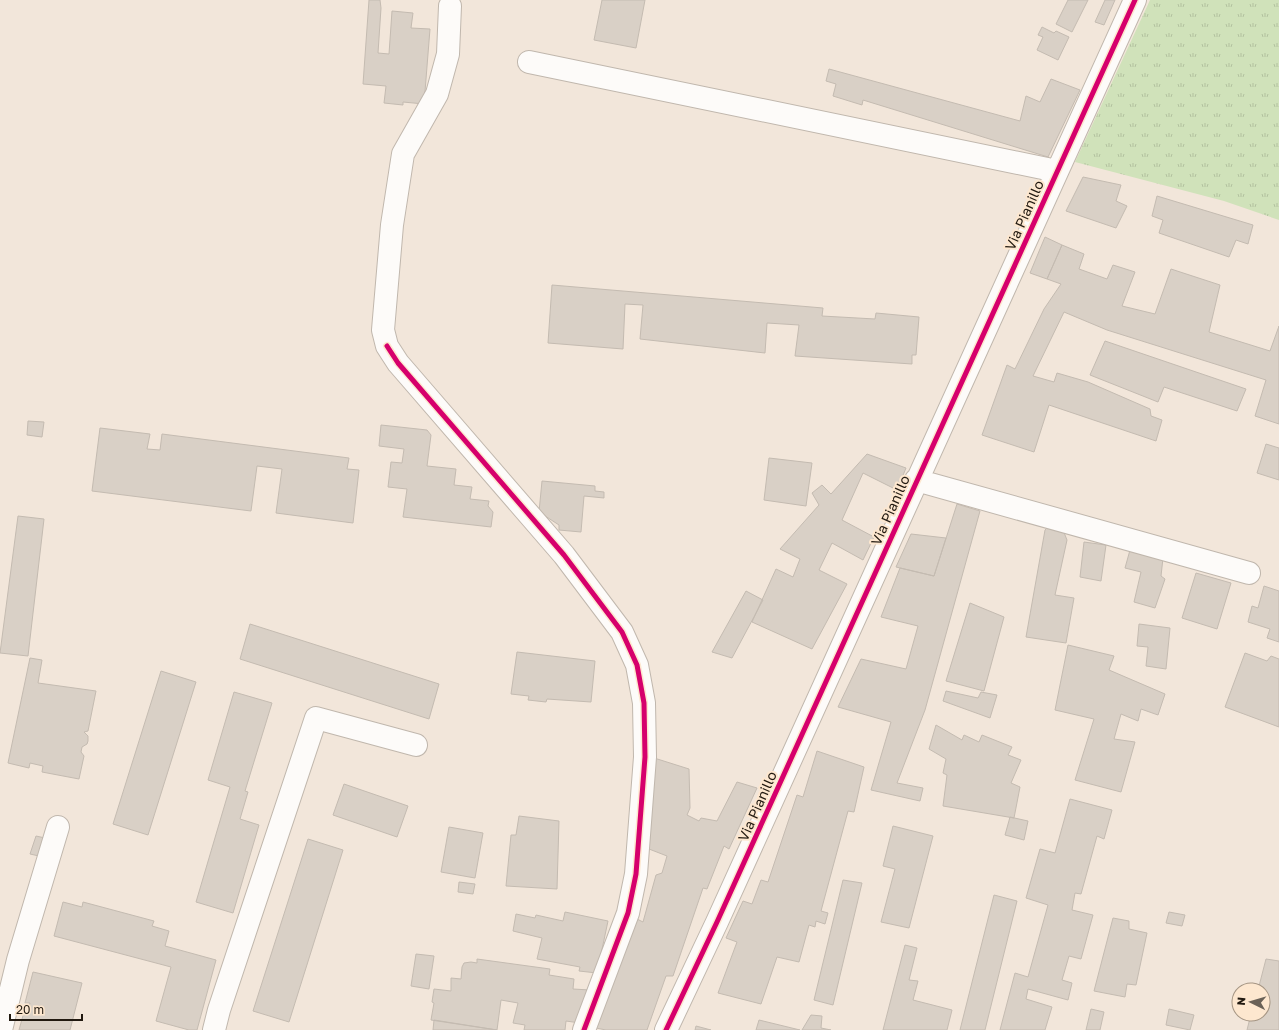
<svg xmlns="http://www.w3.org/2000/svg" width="1279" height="1030" font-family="'Golos Text',sans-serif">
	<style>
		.grass { fill: url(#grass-tufts) }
		.building { fill: #d9d0c6; stroke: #c4bbb1 }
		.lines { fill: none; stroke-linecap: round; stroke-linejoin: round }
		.minor-casing { stroke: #c0b7ad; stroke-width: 24 }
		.minor { stroke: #fdfbf9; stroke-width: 22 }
		.cycleway-casing { stroke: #fde7cf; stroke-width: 8 }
		.cycleway { stroke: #d6006c; stroke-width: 5 }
		.labels { text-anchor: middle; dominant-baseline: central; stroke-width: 4; stroke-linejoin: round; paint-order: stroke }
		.street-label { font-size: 14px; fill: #211910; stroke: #fde7cf }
	</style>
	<defs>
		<pattern id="grass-tufts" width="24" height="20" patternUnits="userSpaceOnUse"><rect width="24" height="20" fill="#d0e2ba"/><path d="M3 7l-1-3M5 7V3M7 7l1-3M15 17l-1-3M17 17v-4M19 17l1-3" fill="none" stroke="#b2c19f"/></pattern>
	</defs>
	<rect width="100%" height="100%" fill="#f2e6da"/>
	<path class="grass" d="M1150,0H1279V220L1224,201L1075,162Z"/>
	<path class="building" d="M369,0H380L381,8L378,53L389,54L392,11L413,13L411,28L430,29L424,104L403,102V105L384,103L386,86L363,84Z
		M602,0H645L636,48L594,40Z
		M1068,0H1088L1072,32L1056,24Z
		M1105,0H1115L1104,25L1095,22Z
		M1042,27L1054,33L1056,31L1069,37L1058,60L1037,50L1043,37L1038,35Z
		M829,69L1020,121L1026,96L1040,102L1051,79L1080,90L1048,157L863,100L862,105L833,96L836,84L826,81Z
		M1083,177L1121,185L1116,201L1127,206L1116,228L1066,211Z
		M1157,196L1253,225L1248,244L1236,240L1229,257L1159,233L1163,220L1152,216Z
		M1045,237L1062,245L1047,279L1030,273Z
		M1062,245L1084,254L1079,269L1107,279L1113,265L1135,272L1122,306L1155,314L1171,269L1220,285L1209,332L1270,351L1279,326V424L1255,416L1266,380L1107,330L1064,312L1033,376L1054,382L1057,373L1088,382L1150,409L1151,416L1162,420L1156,441L1049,405L1034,452L982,435L1007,365L1015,369L1044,309L1061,284L1047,279Z
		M552,285L823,308L822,316L875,319L876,313L919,317L916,355H912V364L795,356L799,325L767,323L765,353L640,339L643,305L625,304L623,349L548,343Z
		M1105,341L1246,389L1237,411L1164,387L1158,402L1090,375Z
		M28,421L44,422L42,437L27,435Z
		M381,425L427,430L431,435L427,466L456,469L454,485L472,487L470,499L489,501L488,506L493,512L491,527L403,517L407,489L388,487L391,462L402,463L404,449L379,446Z
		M100,428L150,434L147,449L160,450L162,434L349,458L347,469L359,470L353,523L276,513L282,469L257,466L251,511L92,491Z
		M1266,444L1279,448V480L1257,473Z
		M867,454L906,468L897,490L863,473L842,520L874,537L863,560L832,543L819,570L847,584L812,649L752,622L776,569L793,577L800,559L780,549L819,505L812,493L822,485L831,494Z
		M769,458L812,463L806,506L764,500Z
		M542,481L595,486V491L604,492V498L584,496L581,532L559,530V525L539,512Z
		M957,504L980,511L925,710L897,783L923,788L920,801L871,790L891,722L838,707L861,659L906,669L918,626L881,617L900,568L934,576Z
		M18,516L44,519L28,656L0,653Z
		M1050,525L1063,530L1067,540L1055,595L1074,598L1066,643L1026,637L1045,530Z
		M911,534L946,538L934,576L896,567Z
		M1084,542L1106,545L1101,581L1080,577Z
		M1130,550L1163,558L1161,576L1165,579L1155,608L1134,602L1141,572L1125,568Z
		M1196,573L1231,583L1217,629L1182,618Z
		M1264,586L1279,591V642L1267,638L1270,629L1248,622L1252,606L1258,608Z
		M746,591L763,600L732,658L712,652Z
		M970,603L1004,617L984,691L946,681Z
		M250,624L439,684L429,719L240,659Z
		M1139,624L1170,628L1166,669L1146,666L1148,647L1137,646Z
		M1068,645L1114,656L1109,670L1165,694L1158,715L1141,709L1138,721L1121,714L1114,739L1135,742L1121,792L1075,780L1094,719L1055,710Z
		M517,652L595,661L591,702L547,699L546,702L528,700L529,696L511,694Z
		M1245,653L1267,661L1271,656L1279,659V727L1225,707Z
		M30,658L42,660L38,683L96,691L88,731L84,732L88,736V741L87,744L82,747L81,752L84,756L79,779L42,772L43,766L30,763L29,768L8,763Z
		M161,671L196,682L148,835L113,824Z
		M946,691L978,698L981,692L997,695L990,718L943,701Z
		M234,692L272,703L245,791L248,792L240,819L259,825L233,913L196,902L230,787L208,780Z
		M936,725L962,740L964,735L979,742L982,735L1012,747L1008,755L1021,760L1011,783L1020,787L1014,818L943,806L947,775L943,773L946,759L929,749Z
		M817,751L864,767L854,812L848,811L821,911L828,913L825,924L816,921L815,927L809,925L799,962L777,957L761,1004L718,993L737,942L726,938L743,901L752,904L761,880L768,882L797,795L803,797Z
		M651,757L689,769L690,808L687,815L699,821L701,818L717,821L737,782L757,788L729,849L724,846L707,889L703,888L673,976H666L647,1030H606L596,1028L637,919L643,922L656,875L662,873L667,856L649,849Z
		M344,784L408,806L397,837L333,815Z
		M1070,799L1112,810L1104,839L1097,836L1081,894L1075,893L1072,910L1093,915L1081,959L1069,956L1062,980L1072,983L1068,1000L1028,989L1026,999L1052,1007L1045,1030H1000L1015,973L1028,977L1048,905L1026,898L1040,849L1055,853Z
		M519,816L559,821L557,889L506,886L511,835H516Z
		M1010,817L1028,821L1024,840L1005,835Z
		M893,826L933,836L909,928L881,922L895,869L883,866Z
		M449,827L483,833L475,878L441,872Z
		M36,836L45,838L39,856L30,854Z
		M308,839L343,850L289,1022L253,1011Z
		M843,880L862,883L833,1005L814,1000Z
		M459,882L475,884L473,894L458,892Z
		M994,895L1017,901L985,1030H960Z
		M63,902L82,907L83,902L154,921L152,926L169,931L165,946L216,960L197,1030H189L156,1021L171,967L54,936Z
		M565,912L608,921L597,973L579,971L580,967L537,959L542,938L513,931L516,914L535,918L536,915L563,921Z
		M1169,912L1185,915L1182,926L1166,923Z
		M1113,918L1129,921V929L1147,933L1136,985L1127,984L1125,997L1094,991Z
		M905,945L917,948L909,980L918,981L913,1000L952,1010L947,1030H883Z
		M416,954L434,956L429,989L411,986Z
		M477,959L550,969L549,975L574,979L573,989L590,990L580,1023L566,1021L565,1030H524L525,1025L513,1023L518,1003L501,1000L497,1030L431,1020L434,1003L432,1002L434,989L451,991V978L461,979L462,967L464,963L471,962L477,963Z
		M1266,959L1279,961V1030H1247L1251,1014H1263V990H1258Z
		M33,972L82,983L70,1030H19L24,1012L27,1013L30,1003H25Z
		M1091,1009L1104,1012L1100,1030H1086Z
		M1169,1009L1194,1015L1190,1030L1166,1025Z
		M811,1015L822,1016L821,1028L831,1030H802Z
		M434,1020L497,1030H433Z
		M759,1020L800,1030H756Z
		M696,1026L711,1030H695Z"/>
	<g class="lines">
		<defs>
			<path id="minor" d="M450,6L448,54L437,94L403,154L392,225L383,330L387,346L398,363L564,555L622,632L637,665L644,703L645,757L636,874L628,913L584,1030
				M529,62L1057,171
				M916,480L1249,573
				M1,1030L18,960L58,827
				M214,1030L219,1010L316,718L416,745
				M666,1030L717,922L1135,0"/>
		</defs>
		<use href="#minor" class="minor-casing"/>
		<use href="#minor" class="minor"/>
		<defs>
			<path id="cycleway" d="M387,346L398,363L564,555L622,632L637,665L644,703L645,757L636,874L628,913L584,1030
				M666,1030L717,922L1135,0"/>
		</defs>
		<use href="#cycleway" class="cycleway-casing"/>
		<use href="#cycleway" class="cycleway"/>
	</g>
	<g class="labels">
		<g class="street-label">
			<text transform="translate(1024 215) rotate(-66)">Via Pianillo</text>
			<text transform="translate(890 510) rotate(-66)">Via Pianillo</text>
			<text transform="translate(757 806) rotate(-66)">Via Pianillo</text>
		</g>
	</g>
	<g transform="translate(1251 1002) rotate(275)"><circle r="19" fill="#fde7cf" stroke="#a59583"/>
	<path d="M0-3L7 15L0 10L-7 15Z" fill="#6a6157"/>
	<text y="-6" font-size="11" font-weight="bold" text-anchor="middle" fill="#211910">N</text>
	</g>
	<path d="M10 1014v6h72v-6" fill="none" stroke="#211910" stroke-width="2"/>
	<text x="16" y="1014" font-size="12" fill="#211910" stroke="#fde7cf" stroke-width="3" paint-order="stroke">20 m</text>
</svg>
